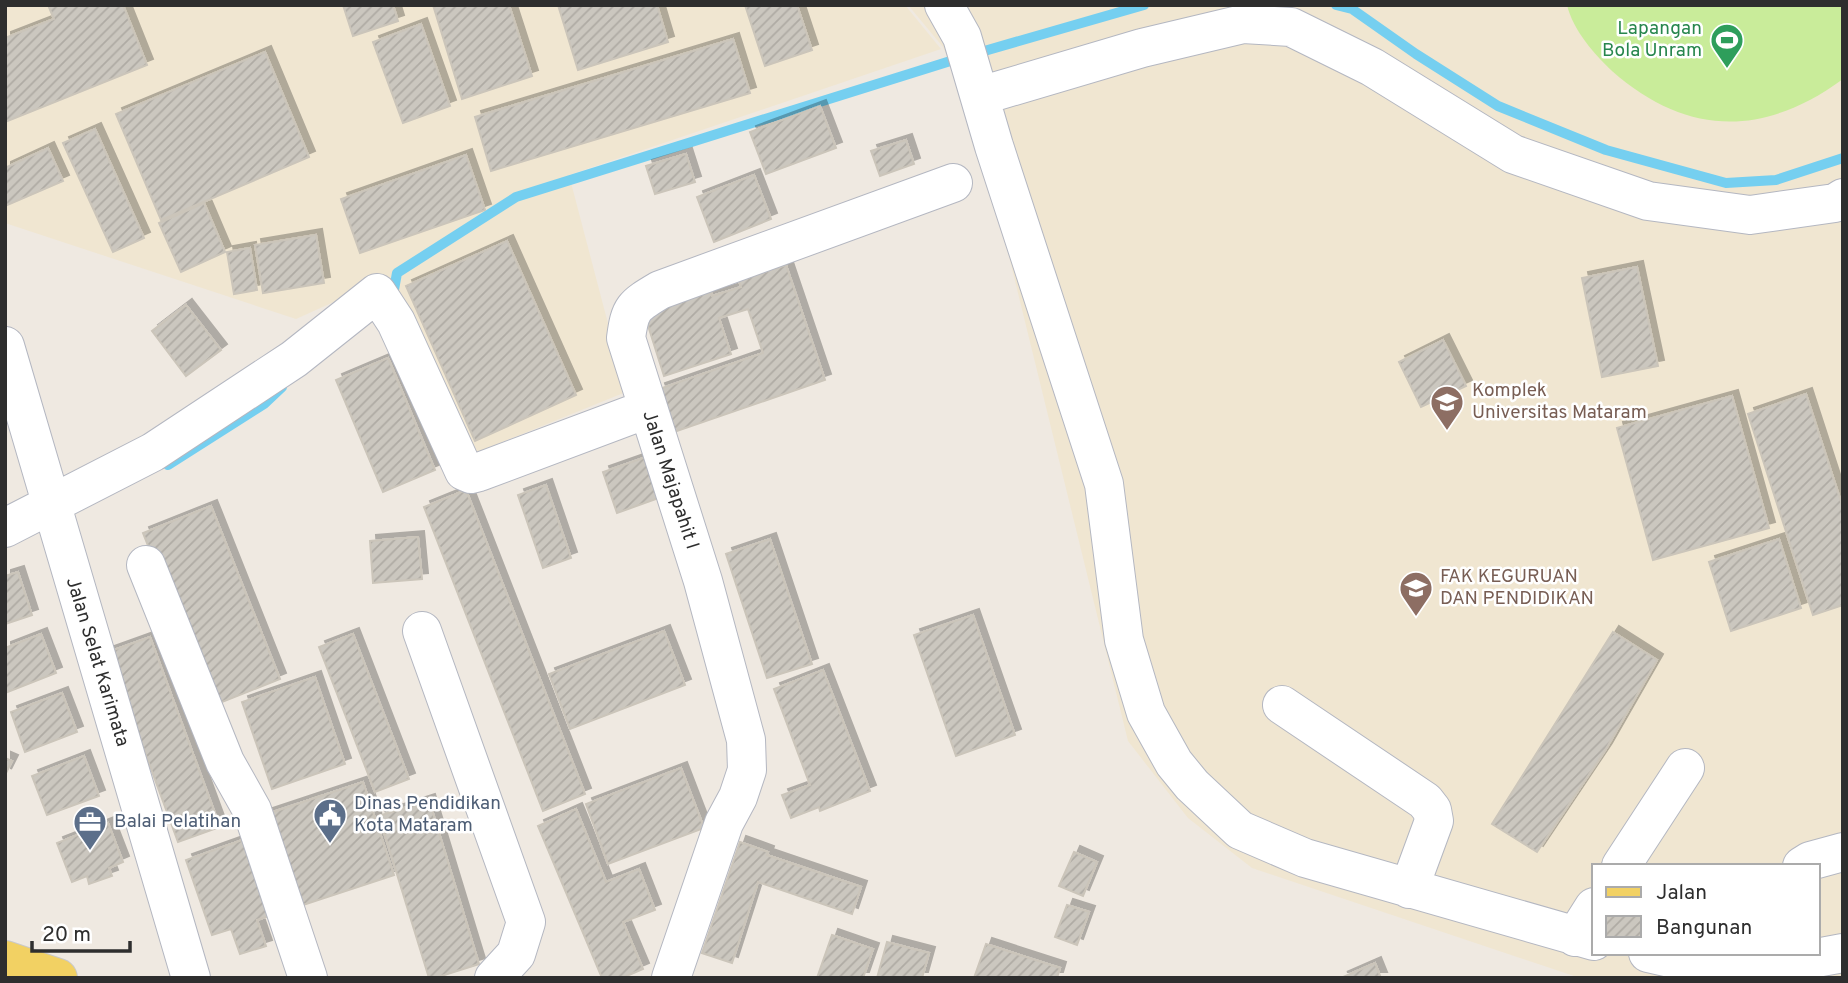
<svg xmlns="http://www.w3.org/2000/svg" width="1848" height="983" font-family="Overpass,sans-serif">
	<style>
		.education { fill: #f0e6d1; fill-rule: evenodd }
		.pitch { fill: #c9ec9a }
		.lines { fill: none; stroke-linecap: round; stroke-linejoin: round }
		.stream { stroke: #75cff0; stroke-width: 10 }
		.building { fill: url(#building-hatch); stroke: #cbc5ba; stroke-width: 2; filter: url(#shadow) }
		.minor-casing { stroke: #b4b7c1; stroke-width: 40 }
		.major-casing { stroke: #c9c9c9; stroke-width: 40 }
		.minor { stroke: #fff; stroke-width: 38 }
		.major { stroke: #f2d163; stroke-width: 38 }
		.labels { text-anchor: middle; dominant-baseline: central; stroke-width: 5; stroke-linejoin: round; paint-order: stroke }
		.leisure-label { font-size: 19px; fill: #27864d; stroke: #fff; text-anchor: end }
		.education-label { font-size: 19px; fill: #785e54; stroke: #fff; text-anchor: start }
		.street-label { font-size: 19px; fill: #2e2e2e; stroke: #fff }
		.service-label { font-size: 19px; fill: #4e5e75; stroke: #fff; text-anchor: start }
	</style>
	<defs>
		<pattern id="building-hatch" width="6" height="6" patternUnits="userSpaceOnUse" patternTransform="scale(1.75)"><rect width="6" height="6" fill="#cbc7bf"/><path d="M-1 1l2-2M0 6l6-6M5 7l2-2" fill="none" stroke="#afaba4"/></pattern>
		<filter id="shadow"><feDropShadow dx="6" dy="-6" stdDeviation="0" flood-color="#0004"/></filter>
	</defs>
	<rect width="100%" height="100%" fill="#efe9e1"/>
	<path class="education" d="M5,5H905L941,49L569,175L626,392L470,455L389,277L296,319L5,223Z
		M908,5H1843V978H1580L1252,868L1188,818L1128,741L976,122L943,47ZM1594,866H1818V953H1594Z"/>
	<path class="pitch" d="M1567,5H1843V79C1764,137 1687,137 1612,71C1594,54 1573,30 1567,5Z"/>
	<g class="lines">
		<path class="stream" d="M1336,5L1352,9L1416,54L1498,106L1606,150L1726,183L1776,180L1843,158
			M974,54L1144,5
			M393,295L397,273L516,197L960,58
			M168,465L264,404L282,387"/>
	</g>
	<path class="building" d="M48,5H123L147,65L5,122V38L54,19Z
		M343,5H393L398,21L353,36Z
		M433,5H509L532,76L462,99Z
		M558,5H657L668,42L578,70Z
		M745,5H797L812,50L765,66Z
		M421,24L450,106L403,123L373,42Z
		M733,39L750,93L491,171L475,117Z
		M265,52L309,157L161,220L116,114Z
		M820,106L836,148L766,174L750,132Z
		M95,129L144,238L113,252L63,143Z
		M906,140L914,164L880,176L871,151Z
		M48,148L63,181L5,206V168Z
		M686,154L695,182L655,194L646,166Z
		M466,155L485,210L360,253L341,199Z
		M754,175L771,219L714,242L697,197Z
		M204,203L225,252L181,272L159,223Z
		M316,235L324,283L263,293L255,245Z
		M507,241L576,395L475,441L406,286Z
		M250,248L257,290L234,294L227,252Z
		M786,265L825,380L674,432L659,389L763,353L748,309L719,318L731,354L664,376L644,313L711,292L712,296L741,287L739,281Z
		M1637,267L1658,366L1602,377L1582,278Z
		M186,305L221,350L186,376L152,331Z
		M1443,340L1466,386L1421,407L1399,362Z
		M388,358L435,470L383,492L336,380Z
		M1806,394L1843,508V605L1813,615L1748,414Z
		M1732,396L1769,528L1653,560L1617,428Z
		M646,457L659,498L617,513L603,472Z
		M546,485L571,558L543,568L518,495Z
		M466,490L585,794L543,811L424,507Z
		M211,506L280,679L212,706L143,533Z
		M418,537L422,579L373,583L370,541Z
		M770,539L812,664L767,678L726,554Z
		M1779,539L1801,608L1731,631L1709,562Z
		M18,572L32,615L5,624V576Z
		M973,615L1015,735L956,756L914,635Z
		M664,631L685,685L570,729L549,674Z
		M1613,632L1657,660L1606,749L1537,852L1492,824Z
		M41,634L56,673L5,693V648Z
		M353,634L409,779L375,792L319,647Z
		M150,637L220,827L178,842L108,652Z
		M823,670L870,791L820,811L819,807L791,818L782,795L810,785L774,689Z
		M315,677L345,764L272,789L242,702Z
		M62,693L77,732L25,752L11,712Z
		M84,756L99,796L47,815L32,776Z
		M5,758L12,761L5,775Z
		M681,768L704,828L608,864L586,804Z
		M363,782L394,875L297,907L267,814Z
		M429,800L479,964L435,978H429L379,816Z
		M576,809L606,882L639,869L655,910L623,922L643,969L622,978H602L538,826Z
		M108,823L123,862L109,868L112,876L89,884L87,876L72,882L57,843Z
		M245,839L272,915L257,920L266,946L240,954L231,929L212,935L186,860Z
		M740,842L768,852L767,855L861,887L852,914L758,882L732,963L702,953Z
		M1074,852L1097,862L1083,896L1059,886Z
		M1067,905L1089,912L1077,945L1055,937Z
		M832,935L873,949L863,978H817Z
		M887,942L929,953L922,978H877Z
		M986,944L1060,968L1057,978H974Z
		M1375,963L1381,978H1341Z"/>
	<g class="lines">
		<defs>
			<path id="minor" d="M944,5L962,37L994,146L1104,484L1124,640L1146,713L1174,763L1192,785L1240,830L1305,858L1594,941
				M980,96L1142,48L1243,24L1291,27L1372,67L1513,154L1648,201L1750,215L1835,203L1843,198
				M5,346L191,978
				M5,528L153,452L294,359L377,293L396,322L464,471L471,474L479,472L647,409
				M146,565L225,762L252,810L308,978
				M422,631L526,922L516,954L494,978
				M1282,705L1425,801L1432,810L1434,821L1409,889
				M1621,866L1685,768
				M1802,866L1810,861L1843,852
				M1575,937L1594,907
				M1648,953L1736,973L1843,953
				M671,978L724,823L738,797L747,770L746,740L703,581L626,338C630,308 633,306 660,290L953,183"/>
			<path id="major" d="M5,960L58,978"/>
		</defs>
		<use href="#minor" class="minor-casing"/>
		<use href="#major" class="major-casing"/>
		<use href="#minor" class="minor"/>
		<use href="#major" class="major"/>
	</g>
	<defs>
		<symbol id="stadium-pin" viewBox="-11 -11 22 30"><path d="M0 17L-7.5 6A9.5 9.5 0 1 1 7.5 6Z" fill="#2e9e5b" stroke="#fff"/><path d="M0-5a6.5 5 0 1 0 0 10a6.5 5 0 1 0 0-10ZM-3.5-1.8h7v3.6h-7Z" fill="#fff"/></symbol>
		<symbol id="university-pin" viewBox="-11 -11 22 30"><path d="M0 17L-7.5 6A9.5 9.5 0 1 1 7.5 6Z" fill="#8d6e63" stroke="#fff"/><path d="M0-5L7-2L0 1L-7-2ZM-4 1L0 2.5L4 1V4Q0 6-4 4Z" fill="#fff"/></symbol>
		<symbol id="civic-pin" viewBox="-11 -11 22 30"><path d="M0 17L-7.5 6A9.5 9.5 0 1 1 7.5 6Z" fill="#5c6f8a" stroke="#fff"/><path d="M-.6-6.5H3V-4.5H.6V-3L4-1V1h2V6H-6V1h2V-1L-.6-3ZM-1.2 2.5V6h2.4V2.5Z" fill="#fff"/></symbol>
		<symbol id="office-pin" viewBox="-11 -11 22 30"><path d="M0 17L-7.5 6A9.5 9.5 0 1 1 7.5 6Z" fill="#5c6f8a" stroke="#fff"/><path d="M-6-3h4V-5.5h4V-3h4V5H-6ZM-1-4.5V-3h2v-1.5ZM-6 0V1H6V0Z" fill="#fff"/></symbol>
	</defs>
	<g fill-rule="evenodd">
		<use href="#stadium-pin" x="1708" y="21" width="38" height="52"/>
		<use href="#university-pin" x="1428" y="383" width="38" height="52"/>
		<use href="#university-pin" x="1397" y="569" width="38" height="52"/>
		<use href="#civic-pin" x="311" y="796" width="38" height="52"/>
		<use href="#office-pin" x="71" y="803" width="38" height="52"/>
	</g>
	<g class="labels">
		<g class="leisure-label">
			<text x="1702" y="29">Lapangan<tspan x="1702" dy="22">Bola Unram</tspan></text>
		</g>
		<g class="education-label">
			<text x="1472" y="391">Komplek<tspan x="1472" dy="22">Universitas Mataram</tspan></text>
			<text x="1440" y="577">FAK KEGURUAN<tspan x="1440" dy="22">DAN PENDIDIKAN</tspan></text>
		</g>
		<g class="street-label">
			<text transform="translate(670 480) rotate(72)">Jalan Majapahit I</text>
			<text transform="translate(97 662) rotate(73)">Jalan Selat Karimata</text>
		</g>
		<g class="service-label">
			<text x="354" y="804">Dinas Pendidikan<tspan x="354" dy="22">Kota Mataram</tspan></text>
			<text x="114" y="822">Balai Pelatihan</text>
		</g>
	</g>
	<rect width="1848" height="983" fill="none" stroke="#2e2e2e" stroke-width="14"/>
	<rect x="1592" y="864" width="228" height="91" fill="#ffffff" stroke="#ababab" stroke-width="2"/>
	<rect x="1606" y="887" width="35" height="10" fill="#f2d163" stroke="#ababab" stroke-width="2"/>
	<text x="1656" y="899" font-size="21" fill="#2e2e2e">Jalan</text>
	<rect x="1606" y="916" width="35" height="21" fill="url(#building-hatch)" stroke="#ababab" stroke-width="2"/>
	<text x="1656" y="934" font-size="21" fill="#2e2e2e">Bangunan</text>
	<path d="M32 941v10h98v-10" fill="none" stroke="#2e2e2e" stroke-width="3.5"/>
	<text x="42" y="941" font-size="21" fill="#2e2e2e" stroke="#ffffff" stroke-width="5" paint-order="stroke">20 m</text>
</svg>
